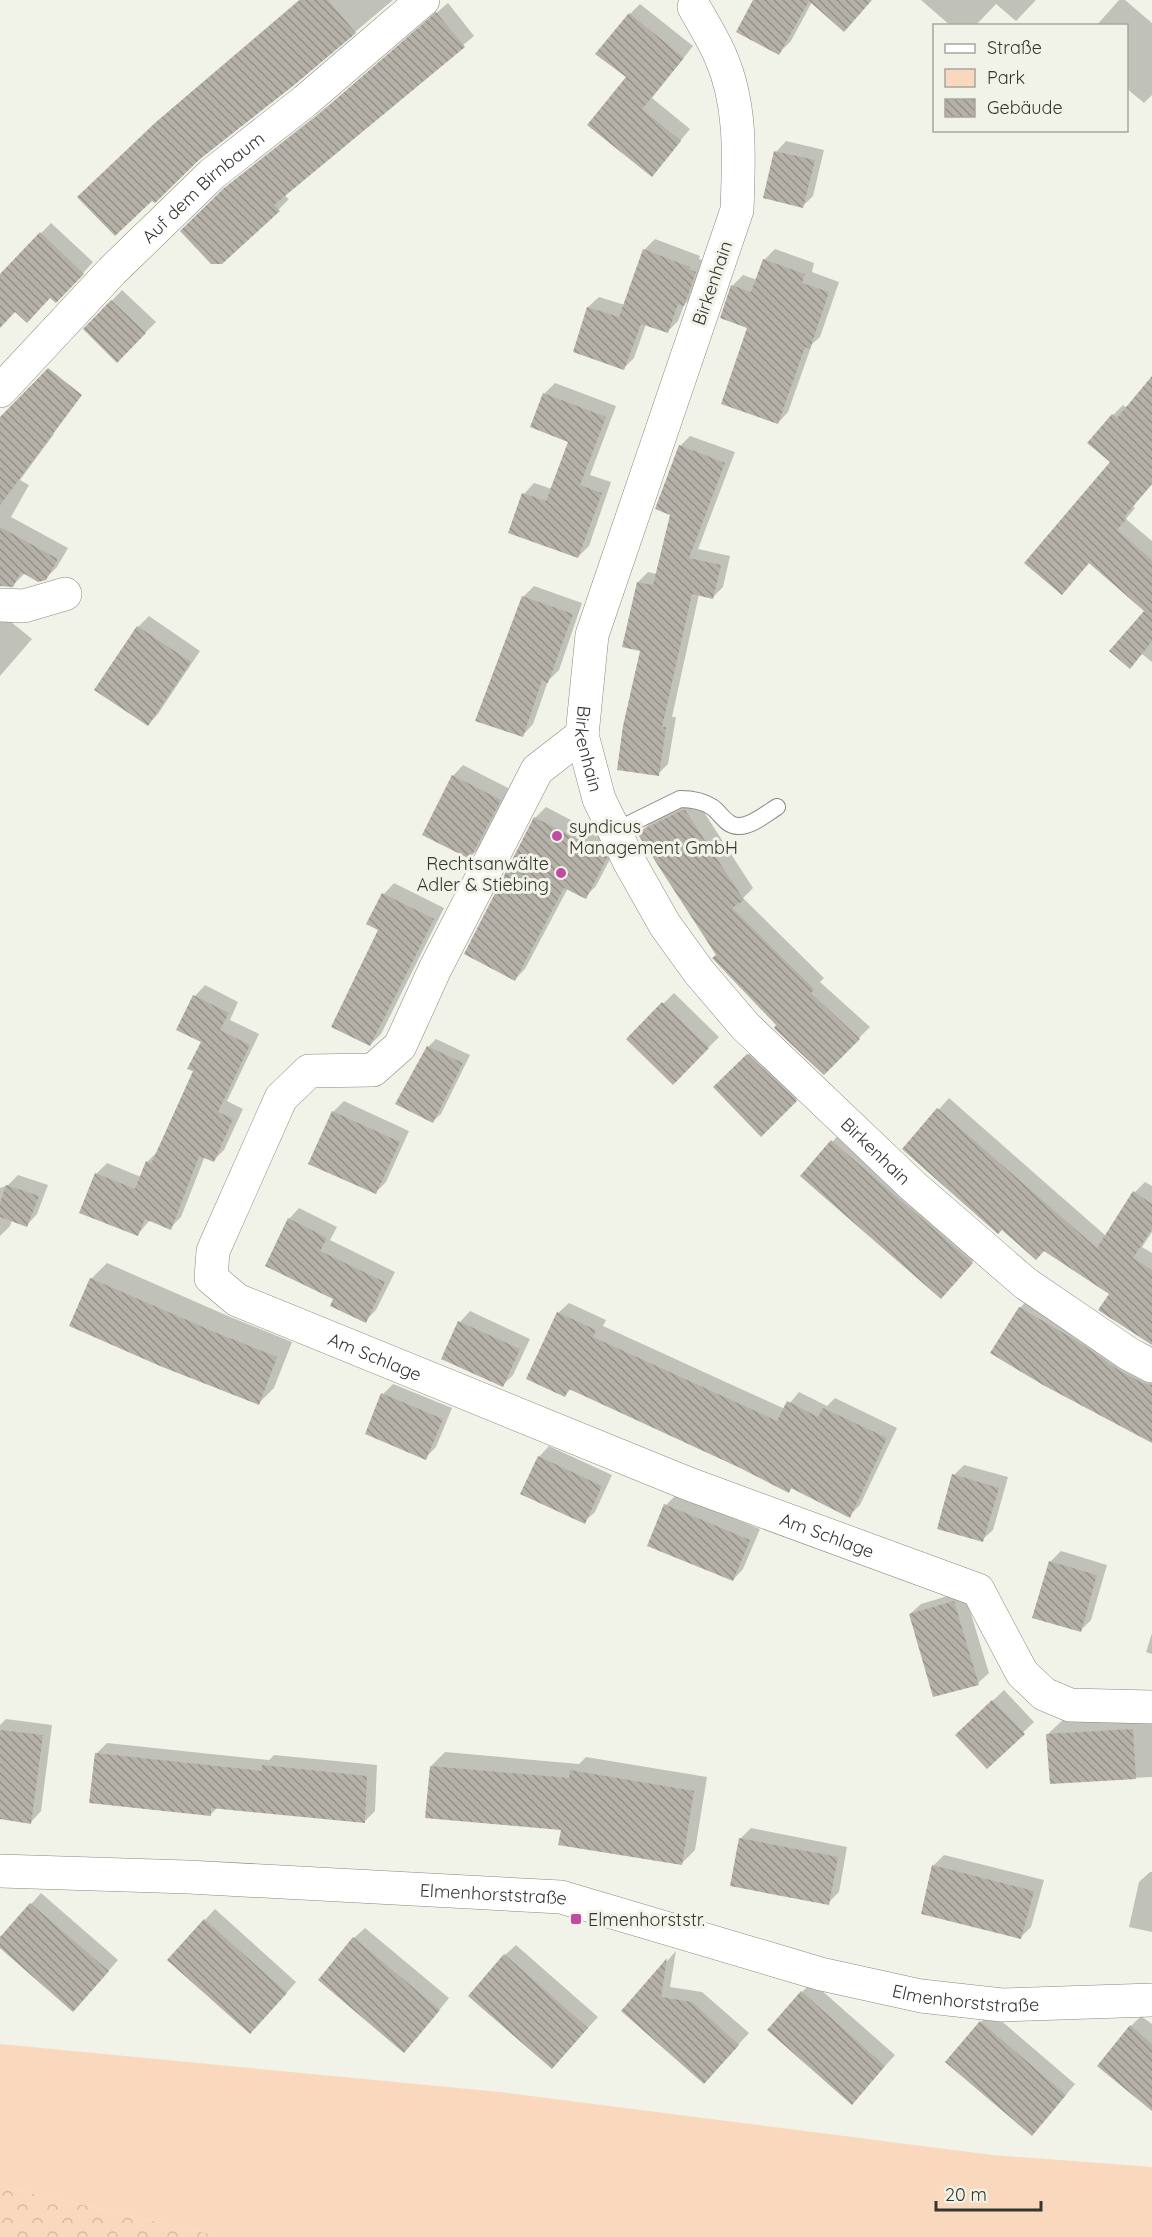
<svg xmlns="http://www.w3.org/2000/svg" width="1152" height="2237" font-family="Quicksand,sans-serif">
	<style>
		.green { fill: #f9d8be }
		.forest { fill: url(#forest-crowns) }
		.shadow { fill: #0003 }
		.building { fill: url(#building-back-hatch) }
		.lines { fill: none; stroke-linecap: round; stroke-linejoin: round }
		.service-casing { stroke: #888980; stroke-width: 18 }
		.minor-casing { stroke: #888980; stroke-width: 34 }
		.service { stroke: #fff; stroke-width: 16 }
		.minor { stroke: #fff; stroke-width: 33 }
		.poi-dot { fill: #c14ba2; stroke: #f1f3e8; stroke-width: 2 }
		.labels { text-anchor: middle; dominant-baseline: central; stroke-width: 6; stroke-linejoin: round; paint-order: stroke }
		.street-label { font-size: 18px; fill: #353632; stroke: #f1f3e8 }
		.poi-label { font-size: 18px; fill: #353632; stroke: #f1f3e8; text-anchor: start }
	</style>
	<defs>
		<pattern id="forest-crowns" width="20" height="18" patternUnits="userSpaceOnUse" patternTransform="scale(1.5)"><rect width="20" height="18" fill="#f9d8be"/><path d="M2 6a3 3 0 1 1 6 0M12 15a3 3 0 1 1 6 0" fill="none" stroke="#d6baa4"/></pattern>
		<pattern id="building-back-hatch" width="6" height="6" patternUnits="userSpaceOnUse" patternTransform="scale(1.5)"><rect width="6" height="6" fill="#b5b1a8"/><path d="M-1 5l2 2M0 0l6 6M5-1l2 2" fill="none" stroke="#949189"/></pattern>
	</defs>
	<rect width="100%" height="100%" fill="#f1f3e8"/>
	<path class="green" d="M0,2044L500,2092L993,2155L1152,2167V2237H222L0,2186Z"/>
	<path class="forest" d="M0,2186L222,2237H0Z"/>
	<path class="shadow" d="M299,0H393L292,85L169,111Z
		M755,0H871L812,2L791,41L779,53Z
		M921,0H1036L1016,21L996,4L975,26H951Z
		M1119,0H1125L1152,23V95L1144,103L1126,88V26H1096Z
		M448,3L474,36L284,195L289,199L278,210L182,231L237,178L329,105Z
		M640,4L693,46L652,98L690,129L652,175L628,77L630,14Z
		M786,141L824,150L813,196L803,206L776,152Z
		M51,223L93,262L67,291L0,316V276Z
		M655,239L700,256L699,259L706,261L695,294L684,305L678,321L668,331L646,324L634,358L624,368L575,351L588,307L599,297L625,305L644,250Z
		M775,249L814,263L812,272L839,282L820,337L812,344L788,412L778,423L749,327L722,317L733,285L743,275L757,280L764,260Z
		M122,290L156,322L117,361L85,329Z
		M1152,378V484L1133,506L1135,508L1126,519L1152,541V662L1142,654L1130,667L1146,611L1090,562L1062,593L1112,461L1113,415L1123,405L1127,408Z
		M555,383L616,406L590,475L611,482L589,546L578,557L524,494L534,483L552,489L570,441L544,394Z
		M19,405L54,434L20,480L29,485L11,517L68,548L57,567L45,579L25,573L13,585H0V431Z
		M690,436L735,452L698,549L730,556L723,587L713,597L699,594L672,717H676L668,764L658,774L642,650L638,582L648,572L657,574L671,514L680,446Z
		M534,586L582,603L559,670L548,681L533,724L523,735V597Z
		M0,613L32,639L0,676Z
		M149,616L200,651L158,714L148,725L138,627Z
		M463,765L510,789L481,847L470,857L453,776Z
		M696,800L753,888L743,898L824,978L820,982L870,1027L824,1073L778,1025L639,833L650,823Z
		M546,807L615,843L617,846L596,886L585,897L568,888L525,969L515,979L535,818Z
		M394,883L444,908L381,1034L370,1045L380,930L368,924L384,894Z
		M205,985L238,1002L230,1020L259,1034L227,1101L243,1109L224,1150L213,1161L205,1156L181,1217L170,1228L150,1220L138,1234L96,1174L107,1163L141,1177L147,1162L158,1151L194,1071L203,1041L195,996Z
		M674,993L719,1037L673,1083L628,1039Z
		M436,1039L470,1055L441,1114L433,1121L428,1047Z
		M759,1044L806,1090L761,1135L715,1087Z
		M949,1098L1106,1236L1135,1192L1145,1182L1152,1186V1232L1142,1247L1152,1253V1301L1111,1294L1045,1249L1002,1228L904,1149Z
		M344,1101L409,1131L386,1182L375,1193L333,1112Z
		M843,1130L982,1251L951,1286L802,1176Z
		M18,1175L48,1185L37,1214L27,1225L12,1220L10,1226L0,1236V1188L8,1185Z
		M299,1208L337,1227L330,1240L395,1272L376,1310L365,1321L335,1299L289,1219Z
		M107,1263L228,1316L292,1342L274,1388L258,1404L71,1326L91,1279Z
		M1030,1297L1152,1371V1441L1020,1308Z
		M569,1303L606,1320L603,1326L785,1409L799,1392L827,1406L835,1398L897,1428L860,1505L849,1516L793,1487L789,1491L739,1465L571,1389L565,1395L558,1313Z
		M470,1311L530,1339L513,1375L503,1385L460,1322Z
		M393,1384L452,1408L436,1447L425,1458L383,1394Z
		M549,1446L612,1475L595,1512L584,1522L539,1457Z
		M964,1465L1008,1477L993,1530L982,1540L954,1475Z
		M676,1495L760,1529L743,1569L733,1580L666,1505Z
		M1061,1551L1107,1565L1091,1620L1081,1630L1050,1562Z
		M964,1591L989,1673L978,1683L910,1614L921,1604Z
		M1152,1633V1654L1146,1652Z
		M1004,1690L1034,1722L987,1767L957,1735Z
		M1152,1708V1777L1051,1782L1048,1734L1070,1713Z
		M6,1719L52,1725L41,1811L31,1822L0,1818V1725Z
		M107,1743L269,1760L274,1755L377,1765L375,1811L364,1822L218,1807L210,1815L96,1754Z
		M445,1752L579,1764L586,1757L707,1777L695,1850L681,1864L562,1829L431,1766Z
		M751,1828L847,1847L839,1892L828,1903L740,1839Z
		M944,1855L1044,1880L1031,1927L1020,1938L933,1866Z
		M1150,1872H1152V1932L1129,1927L1139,1882Z
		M41,1893L118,1960L84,1999L0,1946V1939Z
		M215,1909L296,1982L261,2022L205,1920Z
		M365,1928L449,1998L415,2040L354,1938Z
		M516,1945L598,2017L552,2067L505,1955Z
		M676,1951L670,1987L702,1992L749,2033L704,2082L623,2011Z
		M812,1982L895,2055L862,2092L802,1992Z
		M991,2012L1075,2084L1042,2124L981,2022Z
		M1141,2016L1152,2024V2109L1131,2026Z"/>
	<path class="building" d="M300,0H328L356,33L293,86L200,159L155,203L152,201L115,236L77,197L156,122Z
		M753,0H872L844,32L809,1L779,55L736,32Z
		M436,12L465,47L274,205L280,211L222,264H211L180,231L224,188L317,116Z
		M629,13L684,58L642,109L681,141L652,177L587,125L626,77L595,54Z
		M774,151L815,160L803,208L763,198Z
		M40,232L84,274L56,303L50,298L27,323L15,312L0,328V274Z
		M643,249L690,267L689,269L696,272L684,306L678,304L668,333L641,324L624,370L573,352L587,307L619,317Z
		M763,259L805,274L802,283L829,292L810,349L805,347L778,424L721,404L747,328L720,318L731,285L751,292Z
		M111,300L146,333L117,363L83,329Z
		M48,368L82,395L0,505V417Z
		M1152,376V484L1124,517L1126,519L1117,530L1152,560V641L1130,669L1109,651L1144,611L1089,563L1062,595L1024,563L1110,462L1087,443L1112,414L1117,418Z
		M543,393L606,417L580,485L602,493L578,558L508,533L522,493L546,501L568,442L530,427Z
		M679,445L725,463L689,558L721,565L713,599L692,594L662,727H666L659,776L617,770L623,726L640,651L622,647L637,582L653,585L670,515L655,509Z
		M0,527L58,559L46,580L38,582L21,572L13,587L0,586Z
		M522,596L573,614L548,683L542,680L523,737L475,721Z
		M137,626L191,662L148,726L94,690Z
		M452,775L501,800L470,859L422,835Z
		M682,810H685L744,900L732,908L814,989L811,993L860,1039L824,1075L774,1028L776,1025L714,960L712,958L716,955L637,833Z
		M534,817L604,853L607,858L586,899L564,888L515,981L464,954Z
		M382,893L434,919L370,1046L331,1027L378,930L366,924Z
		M193,995L229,1013L220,1030L250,1045L218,1112L233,1119L214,1162L199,1156L171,1230L145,1219L138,1236L79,1213L95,1173L135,1189L146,1161L151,1164L193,1071L187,1069L201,1042L176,1030Z
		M662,1002L709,1048L673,1085L626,1039Z
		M427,1046L463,1063L433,1123L395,1104Z
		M747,1054L797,1101L761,1137L713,1087Z
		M937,1108L1097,1248L1133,1191L1152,1204V1229L1133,1258L1152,1270V1345L1098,1310L1109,1294L1044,1251L1036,1260L1002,1230L998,1234L902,1149Z
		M332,1111L400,1142L376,1194L308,1164Z
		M831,1140L973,1263L941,1299L800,1176Z
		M6,1185L39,1196L27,1227L0,1217V1203Z
		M288,1218L327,1238L320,1251L385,1282L366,1323L330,1306L333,1299L265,1266Z
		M90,1278L212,1331L277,1357L259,1405L160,1366L69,1326Z
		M1019,1307L1077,1341L1120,1371L1143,1383L1152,1385V1443L1043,1385L990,1353Z
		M557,1312L596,1330L593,1337L777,1421L787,1401L818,1417L823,1408L887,1438L850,1518L791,1488L789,1493L738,1467L569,1389L565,1397L526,1379Z
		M458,1321L520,1349L503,1387L441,1359Z
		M381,1393L443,1419L426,1460L365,1434Z
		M538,1456L602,1486L585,1524L520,1494Z
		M952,1474L999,1488L983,1542L937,1529Z
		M664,1504L750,1540L733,1581L647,1546Z
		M1049,1561L1097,1575L1081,1632L1032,1618Z
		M954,1601L979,1685L933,1697L909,1614Z
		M992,1700L1025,1734L987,1769L955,1735Z
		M1133,1729L1136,1779L1050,1784L1046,1734Z
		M0,1730L43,1735L31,1824L0,1819Z
		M95,1753L262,1771V1765L367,1776L365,1823L211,1808V1816L89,1803Z
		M430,1766L569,1778L570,1770L694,1791L682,1865L558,1845L561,1830L425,1818Z
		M739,1838L838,1857L829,1905L730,1886Z
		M932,1865L1034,1891L1021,1939L921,1914Z
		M30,1903L109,1971L73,2012L0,1948V1937Z
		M204,1919L287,1993L250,2034L167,1960Z
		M353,1937L440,2010L404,2053L318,1980Z
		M504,1954L588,2028L552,2069L468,1996Z
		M667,1958L661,1997L692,2002L739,2045L704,2084L621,2011Z
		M801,1991L885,2066L852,2105L767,2030Z
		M980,2021L1066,2095L1032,2136L945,2062Z
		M1130,2025L1152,2044V2111L1097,2066Z"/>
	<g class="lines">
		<defs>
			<path id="service" d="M615,831L680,799C690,799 703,801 712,807C721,813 726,826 738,826C751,827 767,813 777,807"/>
			<g id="minor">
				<path id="s1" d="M694,7C703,23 713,39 720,55C742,104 739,157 737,210L592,635L582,735L599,799L630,863L665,925L699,972L745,1026L913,1186L1025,1283L1129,1354L1152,1366"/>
				<path id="s2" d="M0,391L112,271L212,174L305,101L423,0"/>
				<path d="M0,605L24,606L65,594"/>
				<path id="s3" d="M582,735L537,770L435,969L400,1046L373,1070L309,1071L281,1098L213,1251L211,1278L237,1300L689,1484L978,1590L1022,1673L1044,1694L1070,1705L1152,1707"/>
				<path id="s4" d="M0,1871L188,1877L561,1897L821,1974L921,1996L1002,2005L1152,2000"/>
			</g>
		</defs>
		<use href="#service" class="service-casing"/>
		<use href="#minor" class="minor-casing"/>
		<use href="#service" class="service"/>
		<use href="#minor" class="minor"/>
	</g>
	<g class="poi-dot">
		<circle cx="557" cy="836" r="6"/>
		<circle cx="561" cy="873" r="6"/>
		<rect x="570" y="1913" width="12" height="12" rx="3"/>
	</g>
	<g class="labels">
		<g class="street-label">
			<text stroke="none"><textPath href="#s2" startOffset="288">Auf dem Birnbaum</textPath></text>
			<text transform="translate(712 283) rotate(-71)">Birkenhain</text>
			<text stroke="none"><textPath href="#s1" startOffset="776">Birkenhain</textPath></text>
			<text stroke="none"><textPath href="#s1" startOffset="1280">Birkenhain</textPath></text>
			<text stroke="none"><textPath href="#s3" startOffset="882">Am Schlage</textPath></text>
			<text stroke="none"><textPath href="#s3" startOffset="1368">Am Schlage</textPath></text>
			<text stroke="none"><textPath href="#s4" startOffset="494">Elmenhorststraße</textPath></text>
			<text stroke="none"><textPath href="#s4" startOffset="980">Elmenhorststraße</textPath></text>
		</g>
		<g class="poi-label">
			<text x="569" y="826">syndicus<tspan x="569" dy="21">Management GmbH</tspan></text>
			<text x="549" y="863" text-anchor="end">Rechtsanwälte<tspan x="549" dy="21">Adler &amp; Stiebing</tspan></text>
			<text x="588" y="1919">Elmenhorststr.</text>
		</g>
	</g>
	<rect x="933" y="24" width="195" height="108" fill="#f1f3e8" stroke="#a6a79f" stroke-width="1.5"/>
	<rect x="945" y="44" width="30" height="9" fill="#ffffff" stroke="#a6a79f" stroke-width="1.5"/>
	<text x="987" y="54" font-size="18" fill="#353632">Straße</text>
	<rect x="945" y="69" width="30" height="18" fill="#f9d8be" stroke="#a6a79f" stroke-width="1.5"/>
	<text x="987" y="84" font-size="18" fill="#353632">Park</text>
	<rect x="945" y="99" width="30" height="18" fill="url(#building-back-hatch)" stroke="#a6a79f" stroke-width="1.5"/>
	<text x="987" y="114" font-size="18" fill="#353632">Gebäude</text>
	<path d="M936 2201v9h105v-9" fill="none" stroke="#353632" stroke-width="3"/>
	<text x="945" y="2201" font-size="18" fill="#353632" stroke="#f1f3e8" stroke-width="4.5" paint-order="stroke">20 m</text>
</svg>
